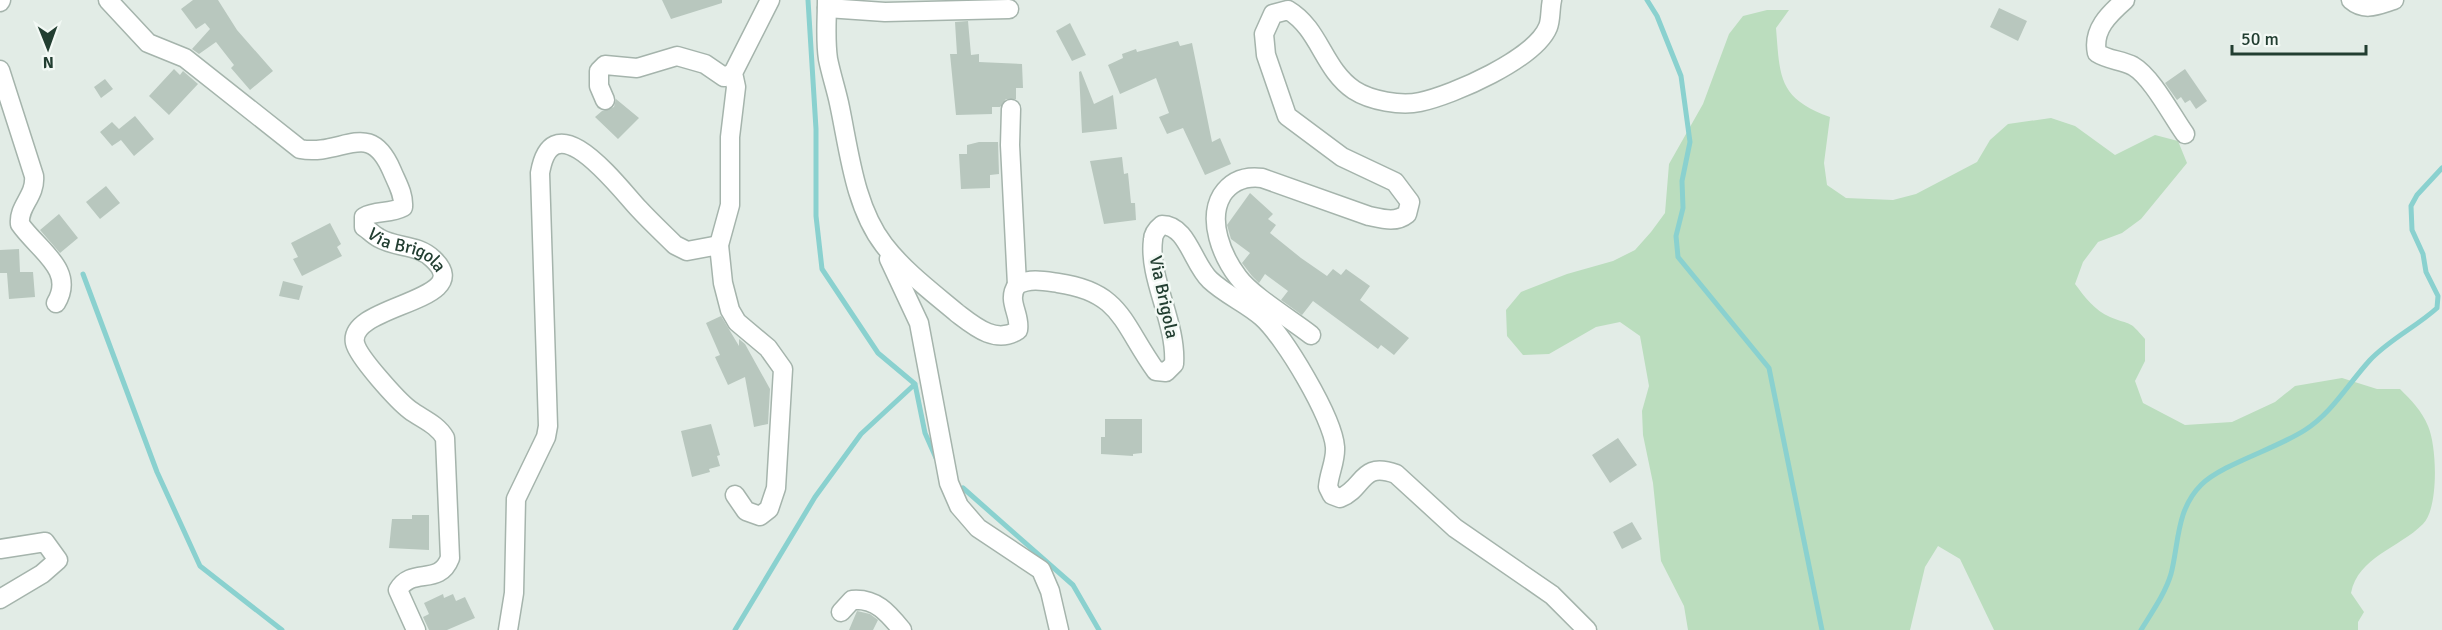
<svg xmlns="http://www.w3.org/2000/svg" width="2442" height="630" font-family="Signika,sans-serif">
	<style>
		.green { fill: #bbddbe }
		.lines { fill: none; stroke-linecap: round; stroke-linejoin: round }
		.stream { stroke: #8ad1cf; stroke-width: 5 }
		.building { fill: #b8c7be }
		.minor-casing { stroke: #a5b4ac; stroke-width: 21 }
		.minor { stroke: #fff; stroke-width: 18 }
		.labels { text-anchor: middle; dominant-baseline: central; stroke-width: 5; stroke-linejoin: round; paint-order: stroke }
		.street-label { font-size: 18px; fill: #223e31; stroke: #f3f9f5 }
	</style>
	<rect width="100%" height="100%" fill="#e2ece6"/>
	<path class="green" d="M1767,10H1789L1776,28C1780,77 1778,98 1830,117L1824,163L1827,185L1846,198L1893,200L1916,194L1977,162L1990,140L2008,124L2051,118L2075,126L2115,155L2155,135L2178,141L2187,163L2141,219L2122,233L2098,242L2083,262L2075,284C2084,296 2095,311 2110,317C2132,326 2128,319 2145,339V361L2135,381L2143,403L2185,425L2232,422L2275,402L2295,386L2342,378L2377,389H2400C2411,400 2422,411 2428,426C2437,446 2439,508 2423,524C2399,548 2358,557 2351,593L2364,612L2358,622V630H1994L1960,559L1938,546L1925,567L1910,630H1688L1684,606L1661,561L1653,483L1643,435L1642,411L1649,386L1640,336L1620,322L1596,327L1549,354L1523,355L1507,336L1506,310L1521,292L1567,274L1613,261L1635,250L1651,232L1665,213L1669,164L1703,104L1729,34L1743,16Z"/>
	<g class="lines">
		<path class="stream" d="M808,0L816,129V216L822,269L878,353L915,384L925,433L936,458
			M1647,0L1657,16L1681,76L1690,142L1682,181L1683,208L1676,236L1678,257L1769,368L1822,630
			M83,274L157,472L200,566L282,630
			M963,488L1073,585L1099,630
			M735,630L815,497L861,434L915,384
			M2141,630C2152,612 2165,594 2171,574C2179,543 2176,510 2201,485C2222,464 2276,449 2305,430C2332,413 2348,384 2370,360C2390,339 2416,327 2437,308L2438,296L2426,272L2423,254L2412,230L2411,206L2417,195L2442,168"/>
	</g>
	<path class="building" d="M193,0H218L237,30L273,71L250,90L231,68L234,65L216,42L199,54L192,49L210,29L205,23L196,29L181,9Z
		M662,0H722V3L671,19Z
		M1999,8L2027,21L2018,41L1990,27Z
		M968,21L971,55L979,54V62L1022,64L1023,88H1016V99H1006L1000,107H992V114L956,115L950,54H957L955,22Z
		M1070,23L1086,55L1072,61L1056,31Z
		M1178,41L1180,46L1192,43L1212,142L1220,138L1231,164L1205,175L1183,128L1167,134L1159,117L1169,113L1156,78L1120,94L1108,65L1123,58L1122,54L1136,49L1137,52Z
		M174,69L180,75L183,71L198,84L169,115L149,96Z
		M2185,69L2207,101L2196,109L2190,100L2185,103L2181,97L2177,100L2165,83Z
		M1081,71L1094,104L1113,95L1117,129L1082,133L1079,72Z
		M105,79L113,89L101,98L94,87Z
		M616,99L639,118L618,139L595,117L602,111L614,107Z
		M135,116L154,139L134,156L121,140L112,146L100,132L112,122L119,129Z
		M979,142H998L999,174L990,175V188L961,189L959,154H967V145Z
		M1122,157L1124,174L1128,173L1131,203H1135L1136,220L1104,224L1090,161Z
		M106,186L120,203L100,219L86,202Z
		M1250,193L1273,214L1268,219L1276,225L1270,233L1301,258L1327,276L1333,269L1341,275L1346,269L1370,286L1360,300L1409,338L1394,355L1381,345L1378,349L1313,301L1302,315L1281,300L1288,291L1265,274L1259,283L1252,276L1242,263L1250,253L1231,239L1227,225Z
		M59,214L78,238L60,253L40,230Z
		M330,223L341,244L337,247L342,256L302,276L293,259L298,257L291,243Z
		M19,249L20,272H33L35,297L9,299L7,273H0V250Z
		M283,281L303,286L299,300L279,296Z
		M721,316L739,346V339L745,344L770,389L768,424L754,427L745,377L728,385L715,357L720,355L706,323Z
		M1105,419H1142V453L1133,454V456L1101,454V437H1105Z
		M711,424L720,455L717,456L720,466L709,469L710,472L692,477L681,431Z
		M1618,438L1637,465L1610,483L1592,455Z
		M412,515H429V550L389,548L392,519H412Z
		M1632,522L1642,539L1622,549L1613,532Z
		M443,594L444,598L453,594L456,601L465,597L475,618L447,630H429L423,617L429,614L424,603Z
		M857,611L870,614L878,620L873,630H849Z"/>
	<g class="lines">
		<defs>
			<g id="minor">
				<path id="s1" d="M108,0L148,43L185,58L300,149C343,157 369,117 392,171C397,183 404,194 403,207C390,214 376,210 364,217V227C369,230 373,235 379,238C396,248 418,244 433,259C479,302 347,304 355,343C358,357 398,401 410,410C422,419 437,424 445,438L450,558C439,587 412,566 398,590L416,630"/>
				<path d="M827,0C827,20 825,39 828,59C831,74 836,89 839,103C849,149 854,206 884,245C904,271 932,292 957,313C974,326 996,345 1018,330C1021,314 1006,301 1017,285C1030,278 1044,281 1058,283C1122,292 1122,324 1156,371L1166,372L1174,364C1177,323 1148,278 1153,240C1153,234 1157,229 1162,225C1187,225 1193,264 1210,280C1226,295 1246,303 1262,317C1284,336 1333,418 1335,447C1336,461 1329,473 1328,487L1332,495L1340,498C1365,488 1360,461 1396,474L1455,528L1552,595L1587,630"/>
				<path d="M2125,0C2109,14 2092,30 2097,53C2108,60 2121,60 2133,66C2152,77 2172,116 2185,134"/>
				<path d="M2351,0C2365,12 2378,5 2394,0"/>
				<path d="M0,2L1,0"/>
				<path d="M827,8L885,12L1009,9"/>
				<path d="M0,70L34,176C36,196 18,206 20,224C38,250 76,270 56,303"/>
				<path d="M605,100L599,86V71L605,65L637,68L677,56L705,64L724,77L733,73"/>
				<path d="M1011,109L1010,145L1017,285"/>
				<path d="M889,259L919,323L949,483L959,506L978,528L1041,570L1050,591L1059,630"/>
				<path d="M1311,335C1292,320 1252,296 1238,277C1222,256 1207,220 1222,195C1232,180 1246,176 1262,178L1369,216C1383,219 1396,223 1407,214L1410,202L1395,182L1342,157L1287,116L1266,55L1264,34L1273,14L1288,10C1320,29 1323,69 1354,90C1371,101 1401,106 1420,102C1453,95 1535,59 1548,27C1551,20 1550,8 1552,0"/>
				<path d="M735,495L746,511L760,516L769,509L776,488L783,369L768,348L737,322L730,310L723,283L719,245L730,205V137L736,87L733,73L770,0"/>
				<path d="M0,549L45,542L58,560L42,574L0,599"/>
				<path d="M841,612L852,600C876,598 888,613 902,630"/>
				<path d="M508,630L514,593L516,499L546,437L548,426L540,173C553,98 619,188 639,209C651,222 663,233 675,245L687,251L719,245"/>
			</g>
		</defs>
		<use href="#minor" class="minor-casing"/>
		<use href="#minor" class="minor"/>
	</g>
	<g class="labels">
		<g class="street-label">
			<text stroke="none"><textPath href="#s1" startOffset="490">Via Brigola</textPath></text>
			<text transform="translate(1164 297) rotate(78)">Via Brigola</text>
		</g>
	</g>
	<g transform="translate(48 48) rotate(179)" stroke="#f3f9f5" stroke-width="4.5" paint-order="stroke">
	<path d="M0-4.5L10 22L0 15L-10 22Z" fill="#223e31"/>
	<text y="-9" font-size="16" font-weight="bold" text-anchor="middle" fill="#223e31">N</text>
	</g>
	<path d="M2232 45v9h134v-9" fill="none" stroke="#223e31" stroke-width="3"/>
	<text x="2241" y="45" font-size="18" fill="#223e31" stroke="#f3f9f5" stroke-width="4.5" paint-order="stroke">50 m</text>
</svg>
